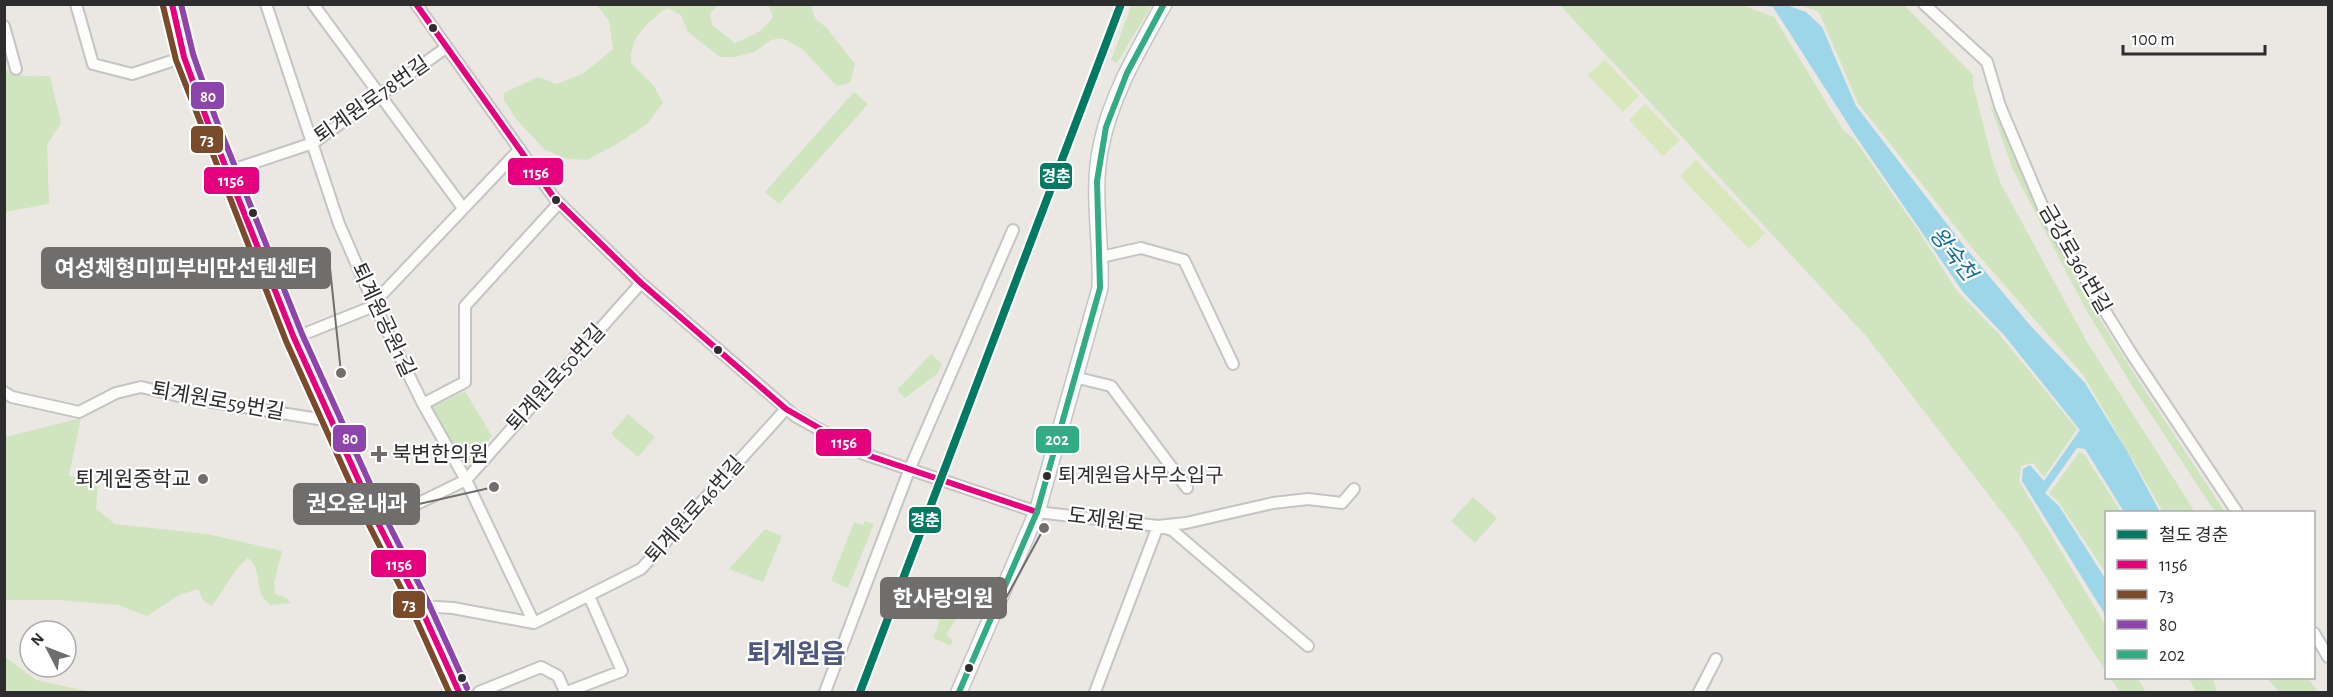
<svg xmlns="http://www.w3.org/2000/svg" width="2333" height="697" font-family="'Alegreya Sans','Noto Sans KR',sans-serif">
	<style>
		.green { fill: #cfe4bf }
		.pitch { fill: #d9e7bd }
		.water { fill: #9cd6e8 }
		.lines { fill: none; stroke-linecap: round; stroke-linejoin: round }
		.street-casing { stroke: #c5c4c4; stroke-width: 14 }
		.secondary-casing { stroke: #c5c4c4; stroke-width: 18 }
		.street { stroke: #fcfcfb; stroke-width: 10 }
		.secondary { stroke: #fcfcfb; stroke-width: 15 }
		.bus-1-casing { stroke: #fff; stroke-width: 10 }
		.bus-2-casing { stroke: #fff; stroke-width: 10 }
		.bus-3-casing { stroke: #fff; stroke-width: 10 }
		.bus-4-casing { stroke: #fff; stroke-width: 10 }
		.bus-1 { stroke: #e5007d; stroke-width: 6 }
		.bus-2 { stroke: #7a4b2a; stroke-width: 6 }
		.bus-3 { stroke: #8e44ad; stroke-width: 6 }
		.bus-4 { stroke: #32ac83; stroke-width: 6 }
		.rail-1-casing { stroke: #fff; stroke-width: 12 }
		.rail-1 { stroke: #007a62; stroke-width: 8 }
		.bus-dot { fill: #2d2d2d; stroke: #fff; stroke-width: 2 }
		.poi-dot { fill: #706e6d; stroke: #fff; stroke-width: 2 }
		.labels { text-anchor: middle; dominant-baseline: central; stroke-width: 4.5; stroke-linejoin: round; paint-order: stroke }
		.bus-label { font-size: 20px; fill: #2d2d2d; stroke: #fff; text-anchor: start }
		.street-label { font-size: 21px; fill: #2d2d2d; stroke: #fff }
		.poi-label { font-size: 21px; fill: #2d2d2d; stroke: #fff; text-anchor: start }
		.water-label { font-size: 22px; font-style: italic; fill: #156f99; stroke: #fff }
		.district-label { font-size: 27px; font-weight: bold; fill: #4f587c; stroke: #fff }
		.leader { fill: none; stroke: #706e6d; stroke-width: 2 }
		.callout-dot { fill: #706e6d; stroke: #fff; stroke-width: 2 }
		.callout { fill: #706e6d; stroke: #706e6d; stroke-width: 2 }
		.callout-label { font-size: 22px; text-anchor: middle; font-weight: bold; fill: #fff }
		.line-badge { stroke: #fff; stroke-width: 2 }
		.badge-label { font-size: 16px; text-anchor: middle; font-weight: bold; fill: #fff }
	</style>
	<rect width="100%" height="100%" fill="#ebe8e4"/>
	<path class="green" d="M1132,4L1152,5L1117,63L1111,60Z
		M597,5H718L710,14L712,25L735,43C751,37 765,31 773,16L768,5H811L815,19L826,27L855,64L850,83L837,86L802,49L782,38L771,40L754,52L735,57H720L688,32L681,15L667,8C647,22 629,38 631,63L654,86L663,103L647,124L620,142L587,160L568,159L545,150L516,119L504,100V93L538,77L557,84L584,73L613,49L609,21Z
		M1560,5H1742L1774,17L1843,130L1854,139L1920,233L1957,291L1999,334L2077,429L2044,477L2033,463L2021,466L2019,481L2106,626V672L2018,533L1866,336Z
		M1800,5H1904L1973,75V85L1992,159L2001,184L2087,342L2195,512H2163L2084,376L1973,249L1858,103L1819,12Z
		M4,68C16,79 35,76 50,76L61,123L47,145L49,204L5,212Z
		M854,92L868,104L779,204L765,192Z
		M1989,102C2014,146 2029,195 2053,239C2105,333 2166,422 2225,512H2215L2131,384L2085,308L2013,170Z
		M931,354L942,364L938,373L905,398L897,390Z
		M465,391L492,436L466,468H462L434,418L435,412L432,407Z
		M628,414L655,437L638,457L611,434Z
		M81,418L69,476L98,482L96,509L115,524L207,534L282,551L274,583L275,594L286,598L291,603L270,605C267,602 262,598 261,593C256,579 260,569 248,558C231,571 225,591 211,606L203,600L198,589L179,595L147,616L118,605L58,600H5V437Z
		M2079,452L2085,455L2121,512H2106V573L2058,501L2049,494Z
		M1473,497L1497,518L1475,543L1451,521Z
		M865,521L874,524L848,588L831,581L854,522L863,525Z
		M765,529L782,536L763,582L729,569Z
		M934,583L966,595L961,612L946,635L952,640L951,646L933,638L940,621L922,614Z
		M4,656L36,680L91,692H5Z
		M2110,678H2137L2146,692H2120Z
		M2189,678H2213L2217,692H2196Z
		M2267,678H2308L2318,692H2279Z"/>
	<path class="pitch" d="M1605,60L1639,96L1623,112L1588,75Z
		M1645,104L1680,140L1663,156L1629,120Z
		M1696,160L1765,233L1749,249L1680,176Z"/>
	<path class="water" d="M1760,5H1786L1806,12L1822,27L1856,106L1964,246L2029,324L2085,383L2127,451L2160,512H2124L2085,449L2077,448L2045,493L2059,506L2106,580V616L2022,481L2023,469L2030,465L2044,481L2080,430L2004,335L1963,292L1857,138L1773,7Z"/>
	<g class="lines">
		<defs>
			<path id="street" d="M76,4L93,64L132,74L184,57
				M266,4L339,224L374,304L423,404L466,480L534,623
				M313,4L463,208
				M416,4L555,199L641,283L795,416L864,454L1037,512L1158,526L1172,530L1308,646
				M1924,4L1987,62L2000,106L2047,217L2131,353L2237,512
				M4,26L16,69
				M226,172L313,143L447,47
				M1101,257L1141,248L1184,260L1233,364
				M294,338L369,308L520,149
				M1074,377L1111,386L1187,488
				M4,392L12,397L79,412L116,393L141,387L187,398L331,421
				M423,404L465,382V306L559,203
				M378,523L466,480L641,283
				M420,606L453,608L534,623L641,569L786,409
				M2314,633L2328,657
				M479,692L541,667L558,676L565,692
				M567,692L622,671L589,596
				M825,692L910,468L1013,230
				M1095,692L1158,526L1186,523L1273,503L1308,499L1342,503L1354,489
				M1699,692L1716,659"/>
			<path id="secondary" d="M172,4L184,57L207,120L294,338L378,523L420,606L459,692
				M959,692L1037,512L1100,288C1102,241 1091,192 1101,146C1111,95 1139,49 1164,4"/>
		</defs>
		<use href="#street" class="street-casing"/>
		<use href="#secondary" class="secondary-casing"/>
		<use href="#street" class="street"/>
		<use href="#secondary" class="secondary"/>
		<defs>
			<path id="bus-1" d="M172,4L184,57L207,120L294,338L378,523L420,606L459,692
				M416,4L555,199L641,283L786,409L864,454L1037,512"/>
			<path id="bus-2" d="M163,6L176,60L286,341L370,527L412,610L449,692"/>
			<path id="bus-3" d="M181,4L193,54L215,117L302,334L386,519L428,602L467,688"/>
			<path id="bus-4" d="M959,692L1037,512L1100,288L1097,181L1106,127L1127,73L1164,4"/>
		</defs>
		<use href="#bus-1" class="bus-1-casing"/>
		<use href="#bus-2" class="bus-2-casing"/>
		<use href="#bus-3" class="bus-3-casing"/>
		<use href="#bus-4" class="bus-4-casing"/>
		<use href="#bus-1" class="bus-1"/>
		<use href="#bus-2" class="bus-2"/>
		<use href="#bus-3" class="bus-3"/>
		<use href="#bus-4" class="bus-4"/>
		<defs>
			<path id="rail-1" d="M860,692L1121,4"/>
		</defs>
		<use href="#rail-1" class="rail-1-casing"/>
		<use href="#rail-1" class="rail-1"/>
	</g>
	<g class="bus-dot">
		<circle cx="433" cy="28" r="5"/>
		<circle cx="556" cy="200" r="5"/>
		<circle cx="253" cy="213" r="5"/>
		<circle cx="718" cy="350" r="5"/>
		<circle cx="1047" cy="476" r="5"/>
		<circle cx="969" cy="668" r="5"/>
		<circle cx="462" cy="678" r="5"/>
	</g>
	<g class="poi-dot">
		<path d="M376 445h6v6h6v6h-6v6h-6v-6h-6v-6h6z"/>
		<circle cx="203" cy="479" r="6"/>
	</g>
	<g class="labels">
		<g class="bus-label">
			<text x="1058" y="476">퇴계원읍사무소입구</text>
		</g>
		<g class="street-label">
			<text transform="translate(372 100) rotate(-35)">퇴계원로78번길</text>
			<text transform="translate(2075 259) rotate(60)">금강로361번길</text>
			<text transform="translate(383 320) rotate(65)">퇴계원공원1길</text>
			<text transform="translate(556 378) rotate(-48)">퇴계원로50번길</text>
			<text transform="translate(218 401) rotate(10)">퇴계원로59번길</text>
			<text transform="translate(695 510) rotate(-48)">퇴계원로46번길</text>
			<text transform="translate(1106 520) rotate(7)">도제원로</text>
		</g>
		<g class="poi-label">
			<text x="392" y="454">북변한의원</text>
			<text x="191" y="479" text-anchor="end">퇴계원중학교</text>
		</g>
		<g class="water-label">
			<text transform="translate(1953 254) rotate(52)">왕숙천</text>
		</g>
		<g class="district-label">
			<text x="796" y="654">퇴계원읍</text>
		</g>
	</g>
	<path class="leader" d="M341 373L330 268M494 487L419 504M1044 528L1006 598"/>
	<g class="callout-dot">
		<circle cx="341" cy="373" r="6"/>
		<circle cx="494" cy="487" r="6"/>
		<circle cx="1044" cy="528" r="6"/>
	</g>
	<g class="callout">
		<rect x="42" y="248" width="288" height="40" rx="6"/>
		<rect x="294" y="484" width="125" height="40" rx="6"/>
		<rect x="881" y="578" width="125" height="40" rx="6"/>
	</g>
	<g class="callout-label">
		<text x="186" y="276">여성체형미피부비만선텐센터</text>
		<text x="357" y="511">권오윤내과</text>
		<text x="943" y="606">한사랑의원</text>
	</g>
	<g class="line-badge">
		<rect x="190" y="81" width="35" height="29" rx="6" fill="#8e44ad"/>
		<rect x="190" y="125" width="34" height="29" rx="6" fill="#7a4b2a"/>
		<rect x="507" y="157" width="57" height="29" rx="6" fill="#e5007d"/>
		<rect x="1039" y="162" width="34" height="28" rx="6" fill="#007a62"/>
		<rect x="203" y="166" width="57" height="29" rx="6" fill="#e5007d"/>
		<rect x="332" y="424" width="35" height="29" rx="6" fill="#8e44ad"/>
		<rect x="1035" y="425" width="45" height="29" rx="6" fill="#32ac83"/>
		<rect x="815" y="428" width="57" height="29" rx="6" fill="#e5007d"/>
		<rect x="908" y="506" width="34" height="28" rx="6" fill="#007a62"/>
		<rect x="370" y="549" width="57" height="29" rx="6" fill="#e5007d"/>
		<rect x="392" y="590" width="34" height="29" rx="6" fill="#7a4b2a"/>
	</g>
	<g class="badge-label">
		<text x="208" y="102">80</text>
		<text x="207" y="145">73</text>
		<text x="536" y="178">1156</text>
		<text x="1056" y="182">경춘</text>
		<text x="231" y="186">1156</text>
		<text x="350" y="444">80</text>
		<text x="1057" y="445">202</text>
		<text x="844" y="448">1156</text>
		<text x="925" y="526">경춘</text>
		<text x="399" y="570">1156</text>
		<text x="409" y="610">73</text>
	</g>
	<rect width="2333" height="697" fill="none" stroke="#2d2d2d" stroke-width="12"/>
	<rect x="2105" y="511" width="210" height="168" fill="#ffffff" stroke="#ababab" stroke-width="1.5"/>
	<rect x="2117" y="530" width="30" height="9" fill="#007a62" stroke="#ababab" stroke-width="1.5"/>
	<text x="2159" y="541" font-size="18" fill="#2d2d2d">철도 경춘</text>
	<rect x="2117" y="560" width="30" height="9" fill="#e5007d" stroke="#ababab" stroke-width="1.5"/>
	<text x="2159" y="571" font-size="18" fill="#2d2d2d">1156</text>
	<rect x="2117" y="590" width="30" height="9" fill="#7a4b2a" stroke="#ababab" stroke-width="1.5"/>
	<text x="2159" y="601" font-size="18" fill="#2d2d2d">73</text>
	<rect x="2117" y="620" width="30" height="9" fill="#8e44ad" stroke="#ababab" stroke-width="1.5"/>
	<text x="2159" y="631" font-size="18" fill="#2d2d2d">80</text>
	<rect x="2117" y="650" width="30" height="9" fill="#32ac83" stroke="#ababab" stroke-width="1.5"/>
	<text x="2159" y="661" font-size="18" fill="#2d2d2d">202</text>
	<g transform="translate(48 649) rotate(312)"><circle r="28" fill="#ffffff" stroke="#ababab" stroke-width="1.5"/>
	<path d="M0-4.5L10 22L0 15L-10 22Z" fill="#706e6d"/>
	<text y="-9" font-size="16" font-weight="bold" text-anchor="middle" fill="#2d2d2d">N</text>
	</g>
	<path d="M2123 45v9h142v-9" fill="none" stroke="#2d2d2d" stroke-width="3"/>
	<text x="2132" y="45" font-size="18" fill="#2d2d2d" stroke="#ffffff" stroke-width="4.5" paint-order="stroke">100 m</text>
</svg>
